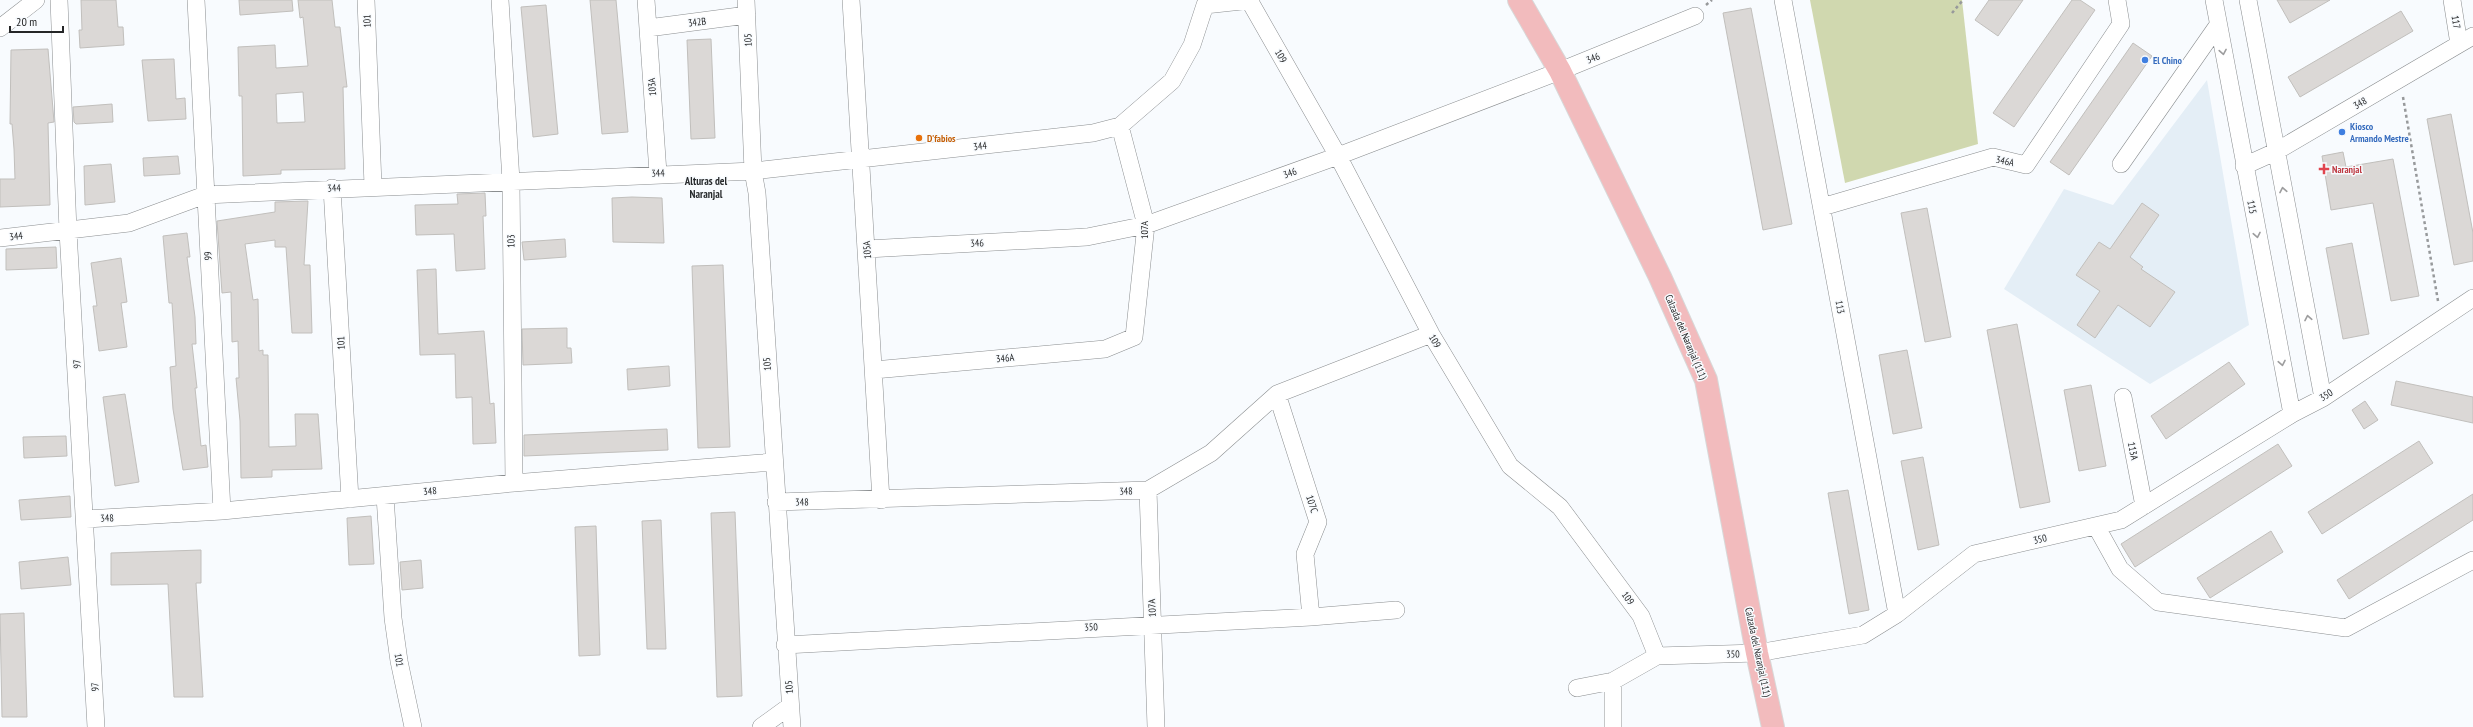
<svg xmlns="http://www.w3.org/2000/svg" width="2473" height="727" font-family="'PT Sans Narrow',sans-serif">
	<style>
		.built { fill: #e4eef6 }
		.green { fill: #d0d8af }
		.building { fill: #dbd8d6; stroke: #c1bfbc; fill-rule: evenodd }
		.lines { fill: none; stroke-linecap: round; stroke-linejoin: round }
		.minor-casing { stroke: #8b8e90; stroke-width: 18 }
		.major-casing { stroke: #d8d8d8; stroke-width: 24 }
		.path { stroke: #97999b; stroke-width: 2.5; stroke-dasharray: 3 3; stroke-linecap: butt }
		.minor { stroke: #fff; stroke-width: 17 }
		.major { stroke: #f2bbbd; stroke-width: 22 }
		.oneway { stroke: #9d9d9e }
		.shop-dot { fill: #3f7fe0; stroke: #f8fbfe; stroke-width: 1.5 }
		.food-dot { fill: #e8710a; stroke: #f8fbfe; stroke-width: 1.5 }
		.health-dot { fill: #e0444e; stroke: #f8fbfe; stroke-width: 1.5 }
		.labels { text-anchor: middle; dominant-baseline: central; stroke-width: 3; stroke-linejoin: round; paint-order: stroke }
		.street-label { font-size: 10px; fill: #252627; stroke: #f8fbfe }
		.shop-label { font-size: 10px; font-weight: bold; fill: #366cbe; stroke: #f8fbfe; text-anchor: start }
		.food-label { font-size: 10px; font-weight: bold; fill: #c56008; stroke: #f8fbfe; text-anchor: start }
		.health-label { font-size: 10px; font-weight: bold; fill: #be3a42; stroke: #f8fbfe; text-anchor: start }
		.neighbourhood-label { font-size: 11px; font-weight: bold; fill: #282b2d; stroke: #f8fbfe }
	</style>
	<rect width="100%" height="100%" fill="#f8fbfe"/>
	<path class="built" d="M2207,80L2249,325L2150,384L2004,289L2064,189L2113,205Z"/>
	<path class="green" d="M1810,0H1962L1978,144L1845,183Z"/>
	<path class="building" d="M81,0H116L118,27H123L124,45L80,48L79,30H82Z
		M239,0H292L293,11L240,15Z
		M298,0H332L335,27H340L347,87H343L345,169L281,170V174L243,176L242,96H239L238,47L275,45L276,68L308,66L303,17L300,18ZM303,92L305,122L277,123L276,94Z
		M590,0H616L628,132L602,134Z
		M1989,0H2023L1998,36L1975,20Z
		M2072,0H2080L2095,10L2014,127L1993,113Z
		M2277,0H2330L2290,23Z
		M546,5L558,134L533,137L521,7Z
		M1751,8L1792,224L1763,230L1723,13Z
		M2401,11L2413,31L2300,97L2288,77Z
		M711,39L715,138L691,139L687,40Z
		M2133,43L2152,56L2069,175L2050,162Z
		M48,49L54,122L48,123L50,205L0,207V179H15L14,149L12,124H10L11,50Z
		M174,59L176,99L185,98L186,119L148,121L142,60Z
		M112,104L113,122L76,124L74,122L73,107Z
		M2451,114L2473,233V261L2454,265L2427,119Z
		M2343,152L2346,167L2393,159L2419,296L2391,301L2373,203L2331,210L2322,156Z
		M178,156L180,174L144,176L143,158Z
		M111,164L115,202L85,205L84,166Z
		M485,193L486,216H483L485,269L456,271L454,234L416,235L415,205L458,204L457,194Z
		M632,197L662,198L664,243L613,242L612,198Z
		M308,201L304,265H310L312,333H292L286,247H275V240L245,244L253,300L258,299L259,351L263,350V355H268L269,447L296,446L295,414H318L322,469L272,470V477L241,478L240,421L236,378H239L238,341L232,342L231,292L222,293L217,221L275,212V202Z
		M2142,203L2159,215L2130,257L2143,267L2141,269L2175,292L2150,327L2118,305L2095,338L2077,325L2100,291L2076,275L2099,242L2110,249Z
		M1927,208L1951,337L1925,342L1901,213Z
		M187,233L190,257H187L195,317L196,344H192L197,388H195L201,446L206,445L208,467L183,470L173,409L170,367L176,366L172,303H169L163,236Z
		M565,239L566,257L524,260L522,242Z
		M2352,243L2369,334L2343,339L2326,248Z
		M56,247L57,268L6,270V249Z
		M121,258L127,302L121,303L127,347L99,351L93,306H97L91,263Z
		M723,265L730,447L698,448L692,266Z
		M436,269L438,334L484,331L490,404L494,403L496,443L473,444L472,397L456,398L455,354L420,355L417,270Z
		M2017,324L2050,502L2020,508L1987,330Z
		M567,328V348H571L572,363L523,365L522,329Z
		M1907,350L1922,428L1893,434L1879,355Z
		M2229,362L2245,384L2166,439L2151,416Z
		M669,366L670,386L628,390L627,369Z
		M2396,381L2473,397V423L2391,405Z
		M2091,385L2106,466L2079,471L2064,390Z
		M125,394L139,482L115,486L103,397Z
		M2365,401L2378,420L2364,429L2352,410Z
		M667,429L668,450L524,456V435Z
		M66,436L67,456L24,458L23,437Z
		M2419,441L2433,463L2322,534L2308,512Z
		M2278,444L2292,466L2135,567L2121,544Z
		M1923,457L1939,545L1918,550L1901,461Z
		M1848,490L1869,610L1849,614L1828,493Z
		M2473,494V520L2349,599L2337,580Z
		M70,496L71,517L21,520L19,500Z
		M735,512L742,696L717,697L711,513Z
		M371,516L374,564L349,565L347,518Z
		M661,520L666,649H647L642,521Z
		M596,526L600,655L579,656L575,527Z
		M2271,531L2283,552L2210,598L2197,578Z
		M201,550V583H196L203,697H174L168,584L111,585V553Z
		M68,557L71,585L21,589L19,562Z
		M421,560L423,588L402,590L400,562Z
		M24,613L27,717H2L0,614Z"/>
	<g class="lines">
		<defs>
			<path id="minor" d="M59,0L68,231L96,727
				M196,0L222,511
				M366,0L373,186
				M500,0L511,181L514,483
				M646,0L658,173
				M746,0L753,171L757,193L792,727
				M851,0L881,500
				M1249,0L1338,156L1431,334L1510,466L1560,507L1641,616L1657,656
				M1783,0L1897,614
				M2214,0L2292,414
				M2248,0L2323,398
				M2452,0L2459,44
				M0,28L36,0
				M648,28L747,15
				M2121,164L2218,25
				M2244,166L2275,152L2473,36
				M332,188L350,499
				M1822,207L1993,157L2026,165L2121,24L2117,0
				M0,238L129,223L205,195L753,171L1093,133L1120,126L1172,81L1192,45L1205,5L1251,0
				M867,249L1087,237L1146,225L1338,156L1560,71L1695,16
				M874,370L1105,349L1134,337L1146,225L1120,126
				M1277,394L1318,522L1305,554L1311,617
				M2123,397L2144,506
				M1148,490L1156,727
				M385,496L393,618L399,661L413,727
				M776,502L1148,490L1211,453L1277,394L1431,334
				M86,519L222,511L514,483L773,462
				M2096,526L2120,569L2158,602L2346,628L2473,560
				M785,645L1311,617L1396,610
				M1613,681V727
				M1577,688L1613,681L1657,656L1757,653L1863,635L1897,614L1974,554L2121,520L2292,414L2323,398L2473,298
				M761,727L790,706"/>
			<path id="major" d="M1519,0L1560,71L1660,277L1706,380L1757,653L1773,727"/>
		</defs>
		<use href="#minor" class="minor-casing"/>
		<use href="#major" class="major-casing"/>
		<path class="path" d="M1706,5L1712,0
			M1952,13L1963,0
			M2403,97L2438,301"/>
		<use href="#minor" class="minor"/>
		<use href="#major" class="major"/>
	</g>
	<defs><path id="oneway-chevron" d="M-2-3.5L2.5 0L-2 3.5" fill="none" stroke-width="1.6" stroke-linecap="round" stroke-linejoin="round"/></defs>
	<g class="oneway">
		<use href="#oneway-chevron" transform="translate(2223 52) rotate(80)"/>
		<use href="#oneway-chevron" transform="translate(2283 190) rotate(-101)"/>
		<use href="#oneway-chevron" transform="translate(2257 235) rotate(79)"/>
		<use href="#oneway-chevron" transform="translate(2308 318) rotate(-101)"/>
		<use href="#oneway-chevron" transform="translate(2282 363) rotate(79)"/>
	</g>
	<g class="shop-dot">
		<circle cx="2145" cy="60" r="4"/>
		<circle cx="2342" cy="132" r="4"/>
	</g>
	<circle class="food-dot" cx="919" cy="138" r="4"/>
	<path class="health-dot" d="M2322 163h4v4h4v4h-4v4h-4v-4h-4v-4h4z"/>
	<g class="labels">
		<g class="street-label">
			<text transform="translate(367 21) rotate(-92)">101</text>
			<text transform="translate(697 22) rotate(-7)">342B</text>
			<text transform="translate(2456 22) rotate(81)">117</text>
			<text transform="translate(748 40) rotate(-92)">105</text>
			<text transform="translate(1281 56) rotate(60)">109</text>
			<text transform="translate(1593 58) rotate(-22)">346</text>
			<text transform="translate(652 87) rotate(-94)">103A</text>
			<text transform="translate(2360 103) rotate(-30)">348</text>
			<text transform="translate(980 146) rotate(-7)">344</text>
			<text transform="translate(2005 161) rotate(12)">346A</text>
			<text transform="translate(658 173) rotate(-2)">344</text>
			<text transform="translate(1290 173) rotate(-20)">346</text>
			<text transform="translate(334 188) rotate(-3)">344</text>
			<text transform="translate(2252 207) rotate(79)">115</text>
			<text transform="translate(1144 230) rotate(-90)">107A</text>
			<text transform="translate(16 236) rotate(-6)">344</text>
			<text transform="translate(511 241) rotate(-91)">103</text>
			<text transform="translate(977 243) rotate(-3)">346</text>
			<text transform="translate(867 250) rotate(-94)">105A</text>
			<text transform="translate(208 256) rotate(-93)">99</text>
			<text transform="translate(1840 307) rotate(80)">113</text>
			<text transform="translate(1686 337) rotate(67)">Calzada del Naranjal (111)</text>
			<text transform="translate(1435 341) rotate(60)">109</text>
			<text transform="translate(341 343) rotate(-93)">101</text>
			<text transform="translate(1005 358) rotate(-5)">346A</text>
			<text transform="translate(77 364) rotate(-94)">97</text>
			<text transform="translate(767 364) rotate(-94)">105</text>
			<text transform="translate(2326 395) rotate(-32)">350</text>
			<text transform="translate(2133 451) rotate(79)">113A</text>
			<text transform="translate(430 491) rotate(-5)">348</text>
			<text transform="translate(1126 491) rotate(-2)">348</text>
			<text transform="translate(802 502) rotate(-1)">348</text>
			<text transform="translate(1312 504) rotate(72)">107C</text>
			<text transform="translate(107 518) rotate(-3)">348</text>
			<text transform="translate(2040 539) rotate(-13)">350</text>
			<text transform="translate(1628 598) rotate(53)">109</text>
			<text transform="translate(1152 608) rotate(-92)">107A</text>
			<text transform="translate(1091 627) rotate(-3)">350</text>
			<text transform="translate(1758 652) rotate(78)">Calzada del Naranjal (111)</text>
			<text transform="translate(1733 654) rotate(-1)">350</text>
			<text transform="translate(399 660) rotate(80)">101</text>
			<text transform="translate(95 687) rotate(-93)">97</text>
			<text transform="translate(789 687) rotate(-95)">105</text>
		</g>
		<g class="shop-label">
			<text x="2153" y="60">El Chino</text>
			<text x="2350" y="126">Kiosco<tspan x="2350" dy="12">Armando Mestre</tspan></text>
		</g>
		<g class="food-label">
			<text x="927" y="138">D'fabios</text>
		</g>
		<g class="health-label">
			<text x="2332" y="169">Naranjal</text>
		</g>
		<g class="neighbourhood-label">
			<text x="706" y="181">Alturas del<tspan x="706" dy="13">Naranjal</tspan></text>
		</g>
	</g>
	<path d="M10 26v6h53v-6" fill="none" stroke="#252627" stroke-width="2"/>
	<text x="16" y="26" font-size="12" fill="#252627" stroke="#f8fbfe" stroke-width="3" paint-order="stroke">20 m</text>
</svg>
